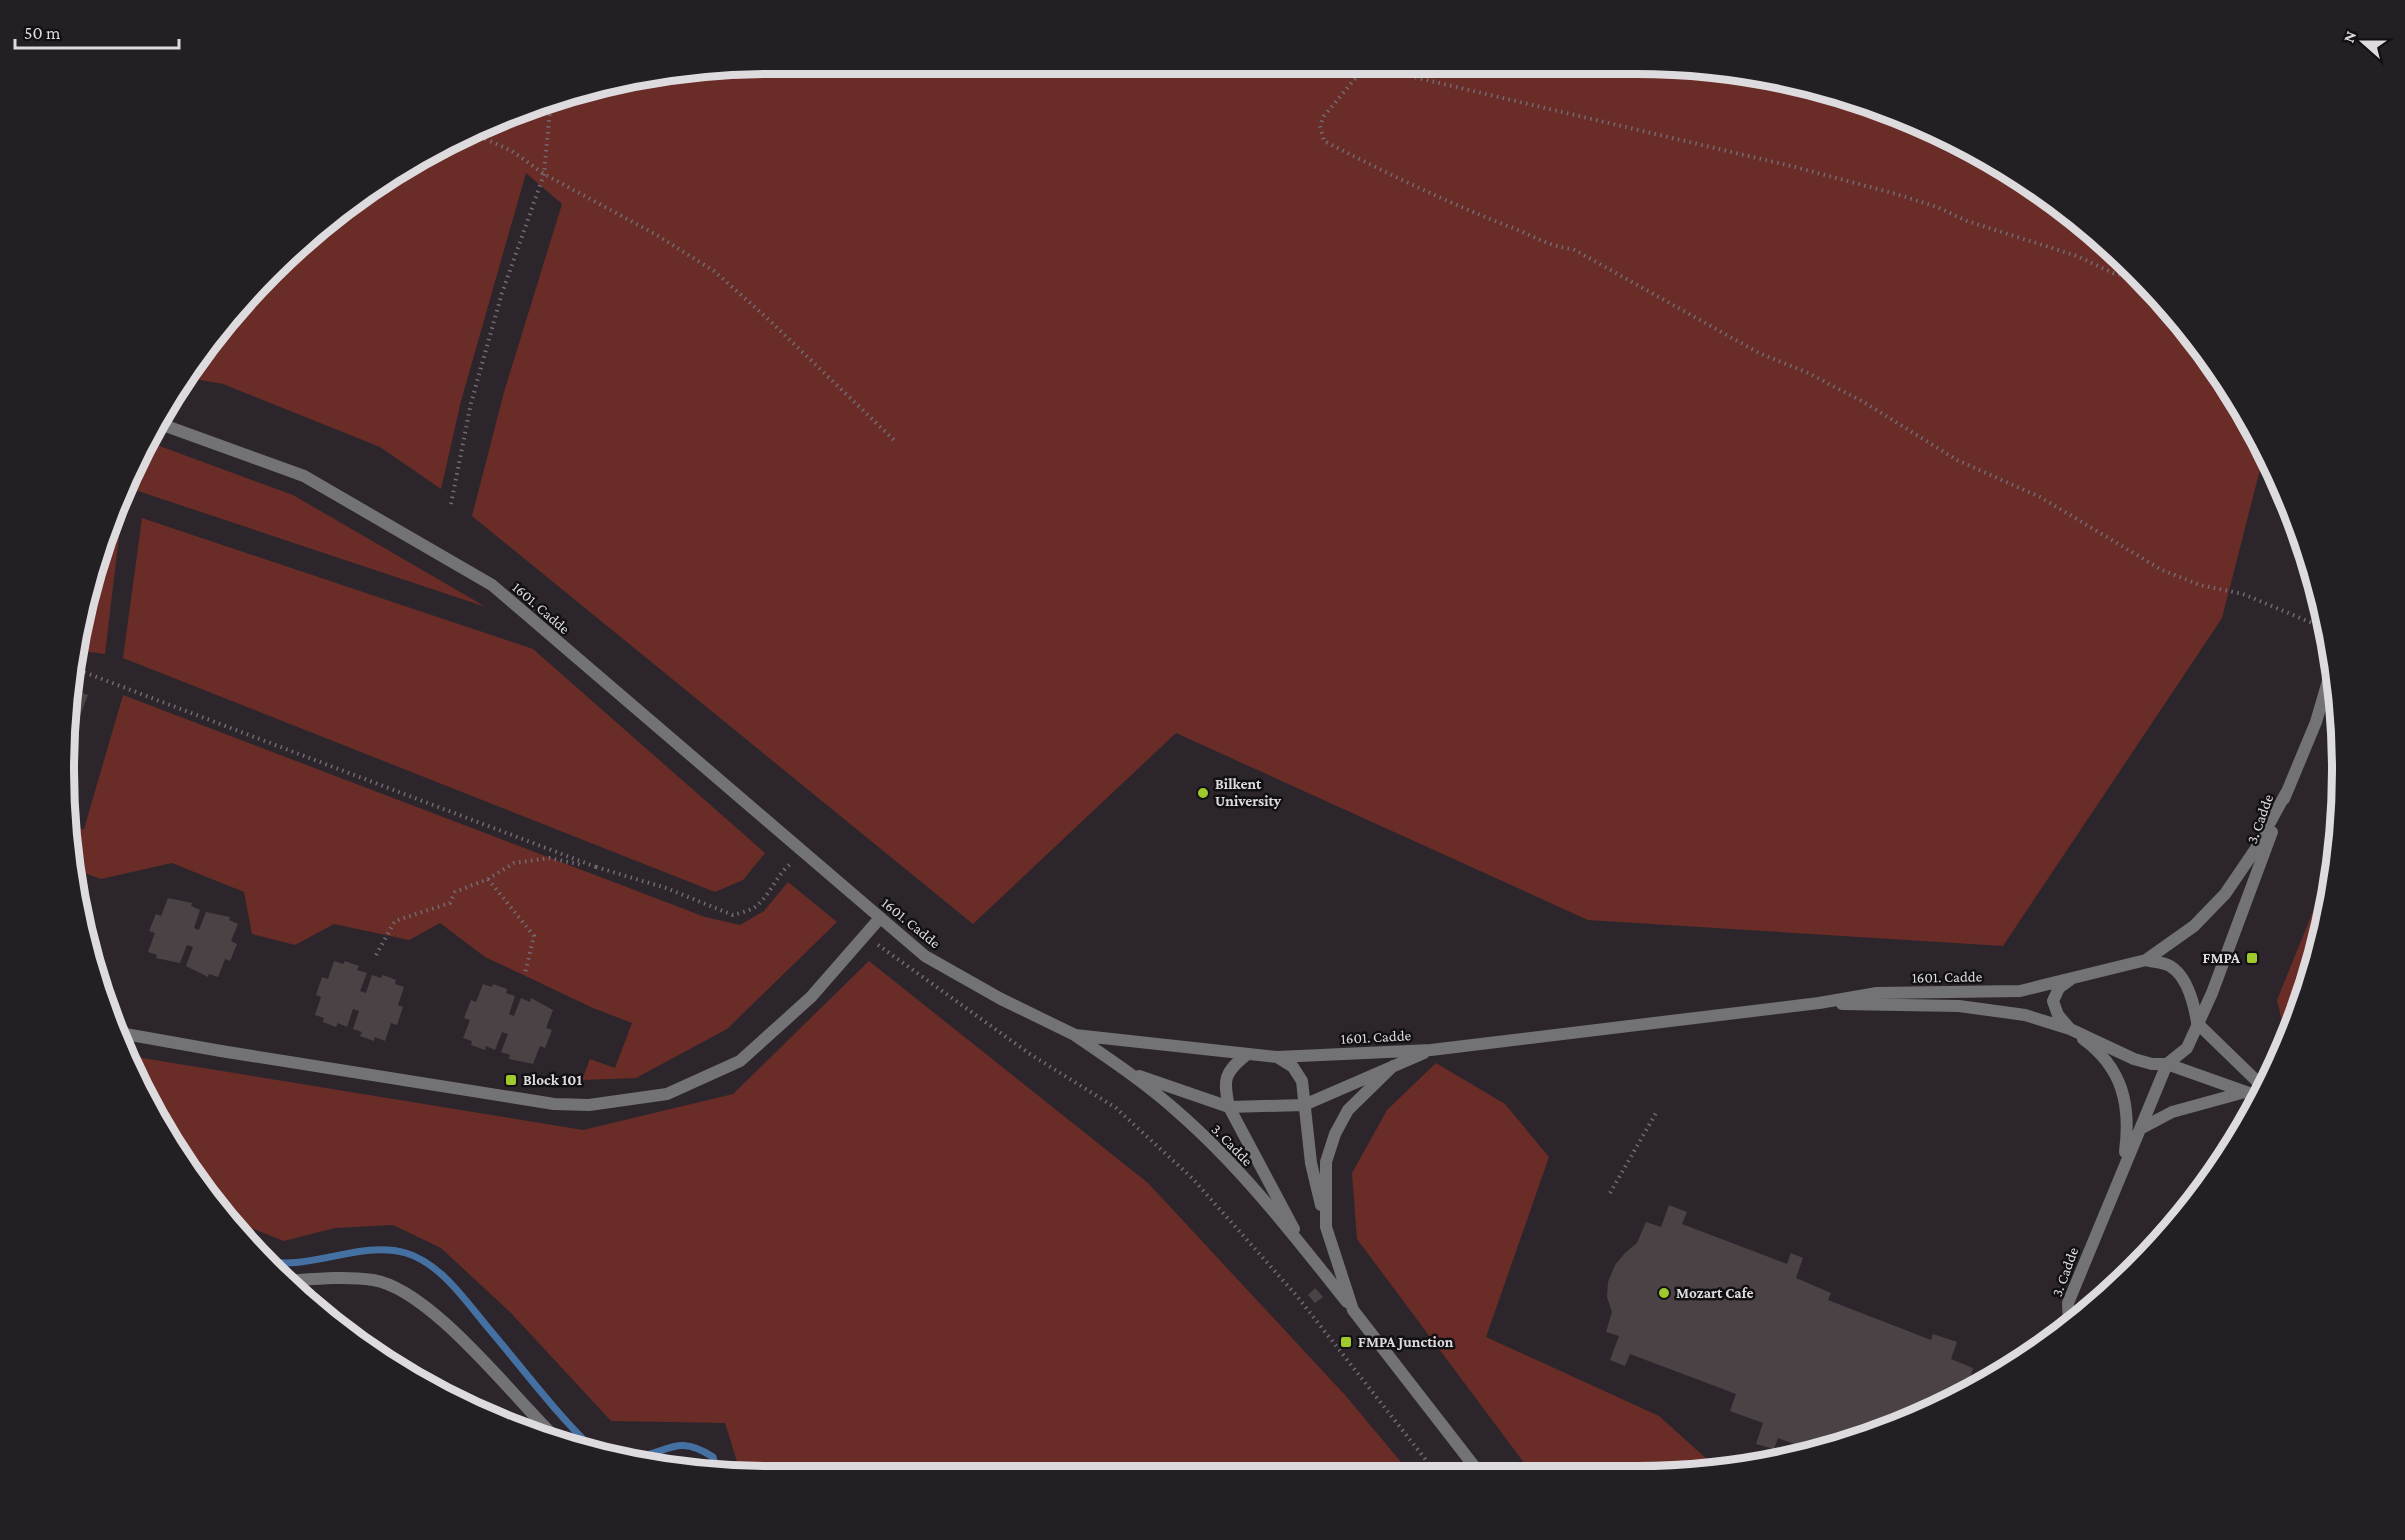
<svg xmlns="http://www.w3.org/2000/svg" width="2405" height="1540" font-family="'Crimson Pro',serif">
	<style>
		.green { fill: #692c27 }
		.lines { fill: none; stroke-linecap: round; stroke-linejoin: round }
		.stream { stroke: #4571a2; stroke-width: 7 }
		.building { fill: #4b4245 }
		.path { stroke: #716c71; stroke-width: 4; stroke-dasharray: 1.5 4.5; stroke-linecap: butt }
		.lane { stroke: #737377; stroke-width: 12 }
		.street { stroke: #737377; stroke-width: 12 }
		.poi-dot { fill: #9eca2e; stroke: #131013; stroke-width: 2 }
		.labels { text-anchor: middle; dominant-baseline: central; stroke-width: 5; stroke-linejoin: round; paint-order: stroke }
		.street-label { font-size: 15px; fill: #dedbdf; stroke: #131013 }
		.poi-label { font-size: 15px; font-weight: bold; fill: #dedbdf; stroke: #131013; text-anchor: start }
		.rim { fill: none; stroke: #dedbdf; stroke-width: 8 }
	</style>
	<rect width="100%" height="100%" fill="#2c262c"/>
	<path class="green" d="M677,69H1727L1906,117L2066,209L2167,304L2247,417L2264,454L2222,618L2003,946L1588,920L1176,733L973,924L472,516L504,392L562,204L526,173L461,401L441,489L380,447L223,384L184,377L209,339L270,270L377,182L543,100Z
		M146,441L293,495L486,607L126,487Z
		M142,518L533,649L765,853L743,880L715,892L123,658Z
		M120,528L105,654L75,650L77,632L101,542L104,534Z
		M123,695L705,917L740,925L764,911L788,882L837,922L727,1029L636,1078L582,1080L590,1059L615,1068L632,1023L593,1008L485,957L440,923L409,940L334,924L295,945L252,934L244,892L172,863L101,879L76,870L71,830L84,829Z
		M2333,862L2318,953L2286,1038L2277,1000Z
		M869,961L1148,1183L1345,1395L1411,1474L740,1471L725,1423L611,1421L511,1313L441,1248L393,1225L335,1228L284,1241L246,1226L206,1194L182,1163L124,1055L583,1130L733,1094Z
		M1436,1063L1505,1104L1549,1157L1486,1337L1659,1416L1718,1469L1682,1475H1533L1357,1239L1352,1173L1387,1110Z"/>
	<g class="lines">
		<path class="stream" d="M265,1261C311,1271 360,1240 406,1253C442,1264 467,1303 490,1330C523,1369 555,1412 592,1448
			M630,1458C668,1455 675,1432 713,1457L717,1471"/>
	</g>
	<path class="building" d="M71,689L88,695L69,744L66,743Z
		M79,894L83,896L82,899L91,903L85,921L90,923L85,937Z
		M168,898L192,903L191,906L200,910L194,928L199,930L206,912L230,917L229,920L238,924L231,941L237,944L230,961L225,959L218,977L209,974L208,977L186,966L193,947L187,945L180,963L156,958L157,955L148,952L155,933L149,931L156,914L161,916Z
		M334,961L343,964L345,961L359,966L357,970L367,973L360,991L366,993L372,975L381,978L383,975L396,980L395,984L404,987L398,1005L403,1007L397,1025L391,1023L385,1041L375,1037L374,1041L360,1036L362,1032L353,1029L359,1011L353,1009L347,1027L338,1023L336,1027L323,1022L324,1018L315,1015L321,997L316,995L322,977L328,979Z
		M483,984L492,987L493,984L507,989L506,993L515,996L509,1014L511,1015L514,1016L521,998L530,1002L531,998L553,1010L546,1028L552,1030L545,1048L540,1046L533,1064L509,1059L510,1055L501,1052L508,1034L502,1032L495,1050L486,1046L485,1050L471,1045L472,1041L463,1038L470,1020L464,1018L471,1000L476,1002Z
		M1669,1205L1687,1212L1682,1224L1787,1264L1791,1253L1803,1258L1796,1278L1831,1293L1828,1300L1931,1340L1933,1334L1957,1342L1951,1359L1973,1368L1965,1393L1948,1404L1818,1453L1778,1438L1774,1449L1756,1444L1763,1423L1730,1411L1736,1394L1630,1354L1625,1366L1610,1360L1619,1336L1606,1332L1612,1312L1607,1297L1608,1282L1615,1265L1625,1253L1637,1243L1646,1222L1661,1227Z
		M1315,1288L1323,1297L1315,1303L1308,1295Z"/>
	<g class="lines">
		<path class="path" d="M1363,69L1324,116L1320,126L1324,141C1386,173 1448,203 1513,228C1534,236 1550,247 1573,249L1759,353L1808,373L1862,401L1957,460L2040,497L2162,570L2200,585L2243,594L2324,628
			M1380,69L1795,167L1896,194L1937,207L1967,221L2077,256L2113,273L2140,279
			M474,134L512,151L544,174L655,234L714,271L766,317L897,443
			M451,504L471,403L502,293L544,174L551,99
			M73,668L596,867
			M596,867L666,888L733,915C740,913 749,911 755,907C771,895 776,874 792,863
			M488,879L534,936L525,973
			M878,945L1030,1054L1116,1108L1192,1178L1296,1295L1437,1474
			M376,955L395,921L450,903L455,892L488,879L514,863L549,858L583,865
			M1610,1193L1656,1113"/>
		<path class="lane" d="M2083,1039C2123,1068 2131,1105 2125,1152
			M2140,1129L2172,1112L2245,1092
			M2069,1323L2068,1303L2167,1064"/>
		<path class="street" d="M155,422L304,476L492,585L925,956L1001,999L1075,1035L1277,1057L1431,1050L1819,1003L1877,993L2020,991L2146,960L2194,926L2225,894L2255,850L2286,793
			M2284,799L2316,722L2333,664
			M2146,960C2152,962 2164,962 2170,966C2187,976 2194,1004 2197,1022
			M2070,980L2059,988L2053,1001L2058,1015L2070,1029L2134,1059L2152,1064H2167L2187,1048L2212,993L2272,832
			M1842,1004L1959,1006L2025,1015L2070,1029
			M2197,1023L2265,1089
			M114,1032L221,1051L554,1104L589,1105L667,1094L740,1061L811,997L880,918
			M1076,1036C1111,1060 1147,1084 1179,1113C1242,1168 1295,1237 1347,1302
			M1246,1055C1224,1073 1223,1079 1229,1107L1294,1229
			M1277,1057L1293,1067L1302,1081L1311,1163L1321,1205
			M2167,1064L2260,1097
			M1393,1066L1348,1110L1335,1134L1326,1162V1227L1353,1310L1481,1475
			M1139,1076L1229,1107L1304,1105L1424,1053
			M286,1281C315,1279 344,1276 373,1280C431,1289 513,1397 557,1439"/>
	</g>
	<g class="poi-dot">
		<circle cx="1203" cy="793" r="6"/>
		<rect x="2246" y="952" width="12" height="12" rx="3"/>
		<rect x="505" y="1074" width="12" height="12" rx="3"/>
		<circle cx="1664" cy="1293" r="6"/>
		<rect x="1340" y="1336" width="12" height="12" rx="3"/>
	</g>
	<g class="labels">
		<g class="street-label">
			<text transform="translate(541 608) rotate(41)">1601. Cadde</text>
			<text transform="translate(2260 819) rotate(-70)">3. Cadde</text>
			<text transform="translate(911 923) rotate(39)">1601. Cadde</text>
			<text transform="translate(1947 977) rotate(-1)">1601. Cadde</text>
			<text transform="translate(1376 1037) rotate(-3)">1601. Cadde</text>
			<text transform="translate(1232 1145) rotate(46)">3. Cadde</text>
			<text transform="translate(2065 1272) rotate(-70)">3. Cadde</text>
		</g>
		<g class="poi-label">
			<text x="1215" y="784">Bilkent<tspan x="1215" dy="17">University</tspan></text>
			<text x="2240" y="958" text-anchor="end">FMPA</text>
			<text x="523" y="1080">Block 101</text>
			<text x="1676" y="1293">Mozart Cafe</text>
			<text x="1358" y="1342">FMPA Junction</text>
		</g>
	</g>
	<path d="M0 0H2405V1540H0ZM770 74H1636A696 696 0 0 1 2332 770V770A696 696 0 0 1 1636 1466H770A696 696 0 0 1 74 770V770A696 696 0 0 1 770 74Z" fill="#232023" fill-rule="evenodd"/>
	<path class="rim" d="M770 74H1636A696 696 0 0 1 2332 770V770A696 696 0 0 1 1636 1466H770A696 696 0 0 1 74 770V770A696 696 0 0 1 770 74Z"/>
	<g transform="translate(2363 42) rotate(291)" stroke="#131013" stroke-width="4.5" paint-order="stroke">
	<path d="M0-4.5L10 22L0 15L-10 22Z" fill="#dedbdf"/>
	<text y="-9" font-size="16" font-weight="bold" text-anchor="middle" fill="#dedbdf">N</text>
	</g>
	<path d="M15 39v9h164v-9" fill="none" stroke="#dedbdf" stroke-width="3"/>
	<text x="24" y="39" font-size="18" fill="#dedbdf" stroke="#131013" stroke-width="4.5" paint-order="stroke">50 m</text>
</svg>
